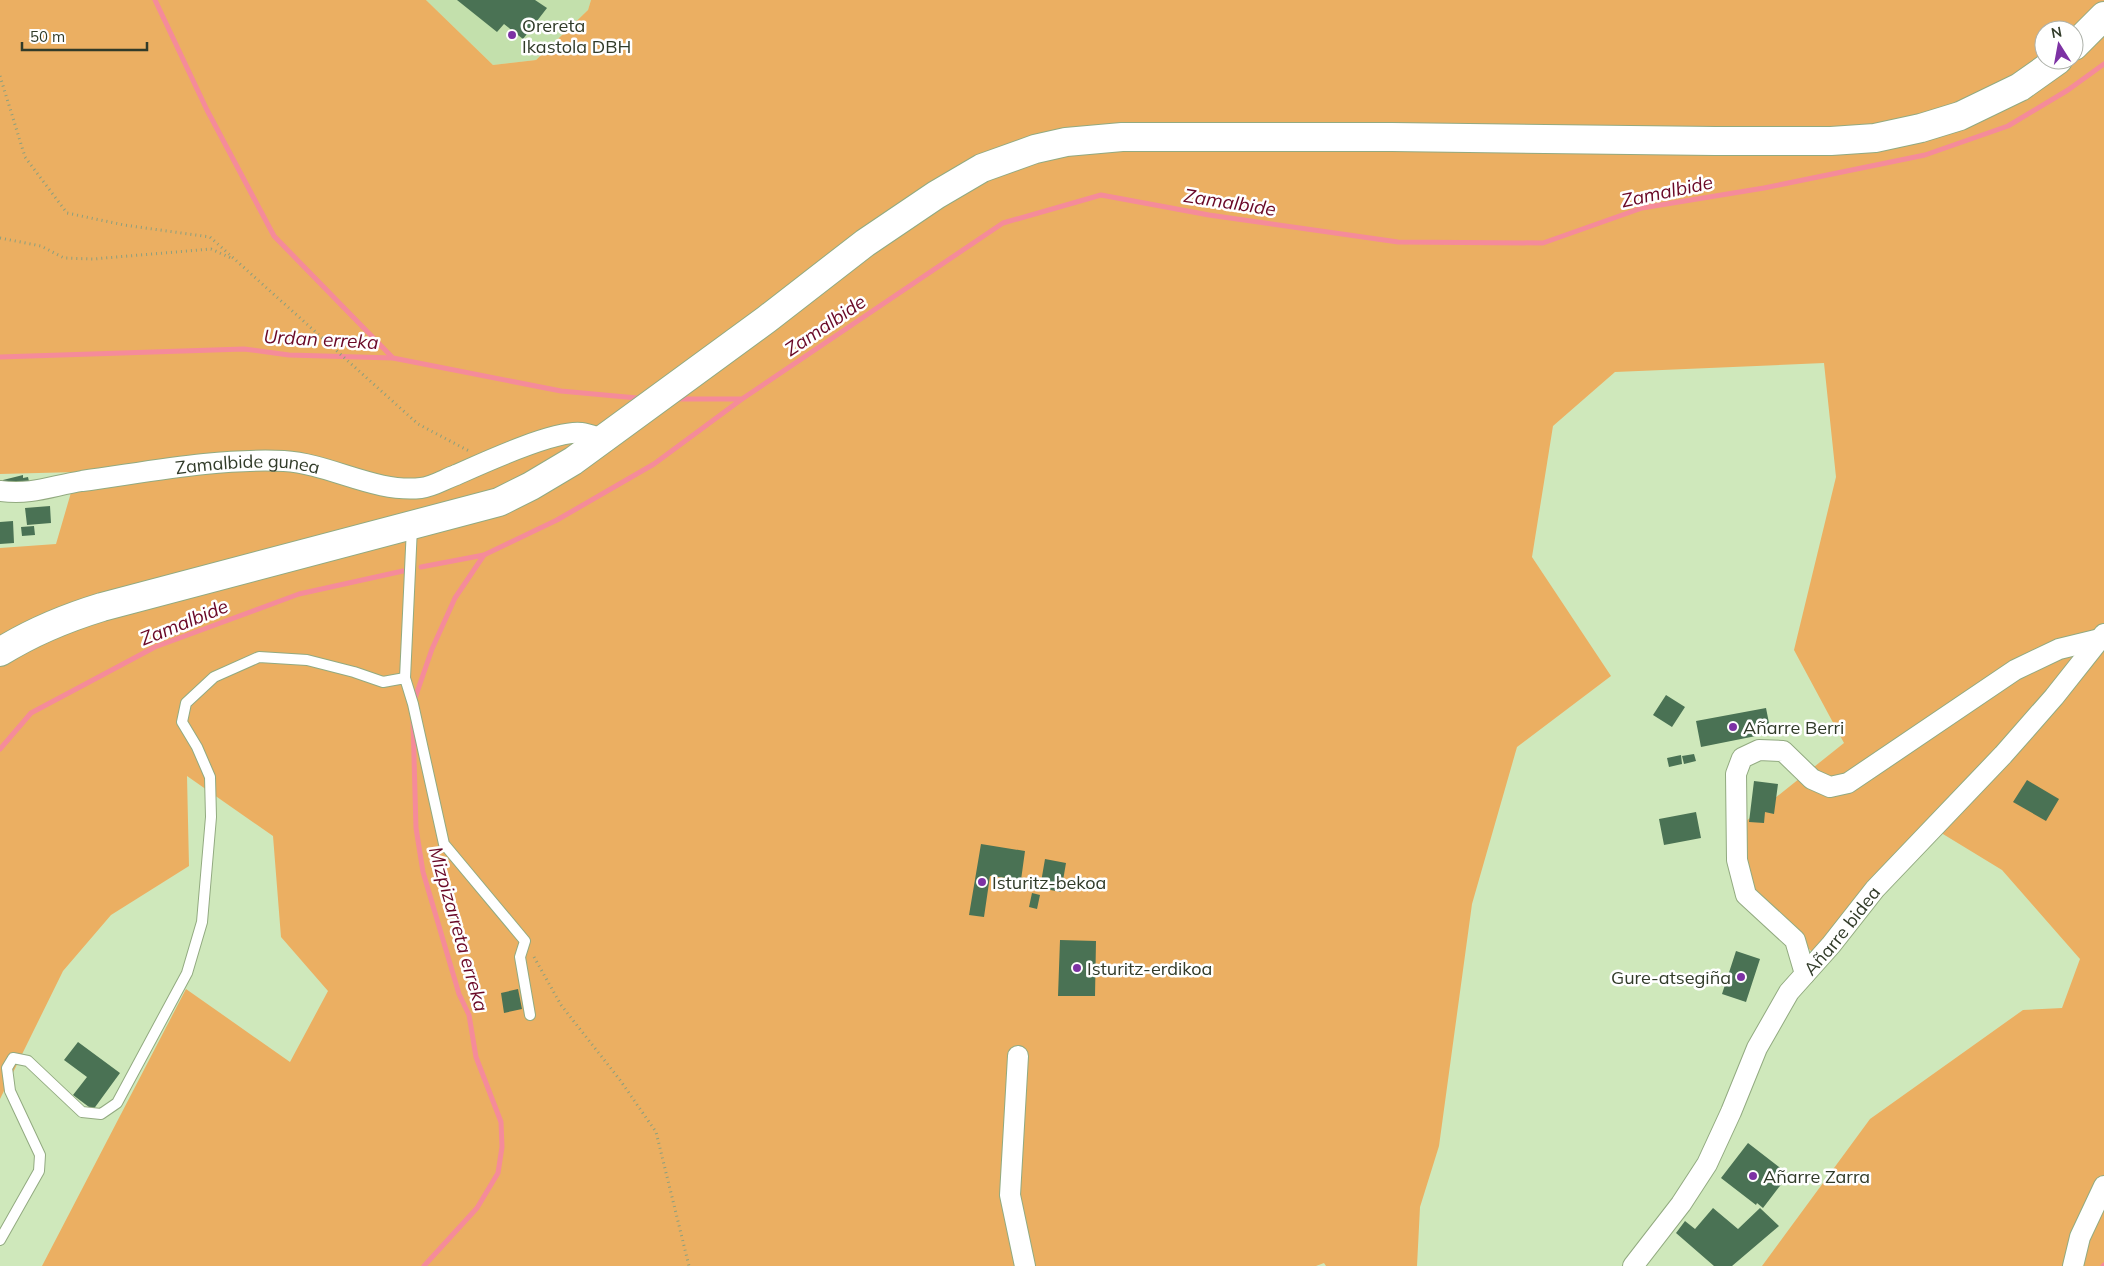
<svg xmlns="http://www.w3.org/2000/svg" width="2104" height="1266" font-family="Mulish,sans-serif">
	<style>
		.built { fill: #c3e0ac }
		.green { fill: #ebaf62; fill-rule: evenodd }
		.lines { fill: none; stroke-linecap: round; stroke-linejoin: round }
		.stream { stroke: #f58b9a; stroke-width: 5 }
		.building { fill: #4a7254 }
		.lane-casing { stroke: #92aa80; stroke-width: 12 }
		.street-casing { stroke: #92aa80; stroke-width: 22 }
		.secondary-casing { stroke: #92aa80; stroke-width: 30 }
		.path { stroke: #8c9f7d; stroke-width: 3; stroke-dasharray: 1 4; stroke-linecap: butt }
		.lane { stroke: #fff; stroke-width: 10 }
		.street { stroke: #fff; stroke-width: 20 }
		.secondary { stroke: #fff; stroke-width: 28 }
		.poi-dot { fill: #7d32a4; stroke: #fff; stroke-width: 2 }
		.labels { text-anchor: middle; dominant-baseline: central; stroke-width: 5; stroke-linejoin: round; paint-order: stroke }
		.poi-label { font-size: 18px; fill: #313b29; stroke: #fff; text-anchor: start }
		.street-label { font-size: 18px; fill: #313b29; stroke: #fff }
		.water-label { font-size: 19px; font-style: italic; fill: #6a0826; stroke: #fff }
	</style>
	<rect width="100%" height="100%" fill="#cfe8bb"/>
	<path class="built" d="M426,0H591L588,10L536,60L493,65Z"/>
	<path class="green" d="M0,0H426L493,65L536,60L588,10L591,0H2104V1266H1762L1870,1119L2023,1010L2062,1008L2080,959L2002,870L1938,831L1820,959L1751,896L1735,830L1844,743L1794,650L1836,477L1824,363L1615,372L1553,426L1532,557L1611,676L1517,747L1472,904L1439,1146L1420,1207L1417,1266H1326L1324,1263L1316,1266H42L186,989L290,1062L328,991L281,937L273,836L187,776L189,866L111,915L63,971L0,1099V548L56,544L77,472L0,474ZM2044,30H2074V60H2044Z"/>
	<g class="lines">
		<path class="stream" d="M155,0L207,110L274,236L393,358
			M0,357L244,349L289,355L393,358L561,391L637,398
			M680,399H742
			M421,567L484,555L557,520L654,464L742,399L1003,223L1101,195L1209,215L1398,242L1543,243L1642,208L1764,188L1925,155L2008,126L2068,90L2104,64
			M414,701L432,649L455,598L484,555
			M413,722L416,828L423,872L459,994L469,1015L476,1057L501,1122L502,1147L498,1173L477,1208L424,1266
			M0,749L31,713L155,647L299,594L403,571
			M2103,1266L2104,1265"/>
	</g>
	<path class="building" d="M457,0H535L547,8L523,39L504,24L497,32Z
		M23,475V478L28,477L30,486L4,488L3,480Z
		M50,506L51,523L27,525L25,508Z
		M13,521L14,543L0,544V522Z
		M34,526L35,535L22,536L21,527Z
		M1666,695L1685,707L1672,727L1653,715Z
		M1766,708L1771,733L1701,747L1696,721Z
		M1694,754L1696,761L1684,764L1682,756Z
		M1681,755L1682,764L1669,767L1667,758Z
		M2027,780L2059,799L2046,821L2013,802Z
		M1754,781L1778,784L1774,814L1765,812L1764,823L1749,822Z
		M1696,812L1701,838L1664,845L1659,819Z
		M981,844L1025,851L1021,880L990,876L984,917L969,915Z
		M1045,859L1066,863L1061,892L1040,888Z
		M1032,893L1040,895L1037,909L1029,907Z
		M1060,940L1096,941L1095,996H1058Z
		M1736,951L1760,959L1746,1002L1722,994Z
		M518,989L522,1009L504,1013L501,993Z
		M78,1042L120,1073L93,1110L73,1095L87,1077L64,1060Z
		M1748,1143L1783,1170L1780,1173L1786,1178L1763,1208L1757,1203L1756,1205L1721,1178Z
		M1713,1208L1738,1229L1760,1208L1779,1226L1732,1266H1714L1676,1233L1685,1221L1695,1229Z"/>
	<g class="lines">
		<defs>
			<path id="lane" d="M412,527L405,678L413,704L444,844L525,941L520,957L530,1015
				M0,1240L39,1171L40,1155L10,1091L7,1068L13,1058L28,1061L82,1112L101,1114L117,1103L187,973L202,922L211,817L210,777L197,747L182,722L186,703L214,677L259,657L307,660L354,672L383,682L405,678"/>
			<g id="street">
				<path id="s1" d="M0,491C33,495 51,486 82,481C148,472 217,458 284,461C331,464 374,493 421,488C432,487 445,479 456,475C483,463 554,430 581,433C588,434 596,437 603,439"/>
				<path d="M1805,974L1795,940L1746,895L1737,860L1736,774L1742,758L1759,750L1783,751L1812,779L1830,787L1848,783L2015,670L2059,649L2100,639"/>
				<path d="M1018,1056L1010,1195L1025,1266"/>
				<path id="s2" d="M1633,1266L1681,1204L1707,1164L1731,1112L1757,1048L1789,992L1831,945L1875,889L2003,755L2054,697L2104,634"/>
				<path d="M2073,1266L2080,1237L2104,1186"/>
			</g>
			<path id="secondary" d="M2074,46L2104,16
				M0,652C32,632 66,618 102,607L499,502L531,486L573,461L767,319L865,243L936,195L982,168L1035,149L1066,142L1122,137H1392L1715,141H1831L1875,138L1921,128L1960,116L2020,87L2058,60"/>
		</defs>
		<use href="#lane" class="lane-casing"/>
		<use href="#street" class="street-casing"/>
		<use href="#secondary" class="secondary-casing"/>
		<path class="path" d="M0,76L25,157L67,213L124,225L210,237L418,424L469,451
			M0,238L41,246L64,258L93,259L211,249L231,258
			M534,957L561,1005L620,1080L656,1132L689,1266"/>
		<use href="#lane" class="lane"/>
		<use href="#street" class="street"/>
		<use href="#secondary" class="secondary"/>
	</g>
	<g class="poi-dot">
		<circle cx="512" cy="35" r="5"/>
		<circle cx="1733" cy="727" r="5"/>
		<circle cx="982" cy="882" r="5"/>
		<circle cx="1077" cy="968" r="5"/>
		<circle cx="1741" cy="977" r="5"/>
		<circle cx="1753" cy="1176" r="5"/>
	</g>
	<g class="labels">
		<g class="poi-label">
			<text x="522" y="25">Orereta<tspan x="522" dy="21">Ikastola DBH</tspan></text>
			<text x="1743" y="727">Añarre Berri</text>
			<text x="992" y="882">Isturitz-bekoa</text>
			<text x="1087" y="968">Isturitz-erdikoa</text>
			<text x="1731" y="977" text-anchor="end">Gure-atsegiña</text>
			<text x="1763" y="1176">Añarre Zarra</text>
		</g>
		<g class="street-label">
			<text stroke="none"><textPath href="#s1" startOffset="250">Zamalbide gunea</textPath></text>
			<text stroke="none"><textPath href="#s2" startOffset="398">Añarre bidea</textPath></text>
		</g>
		<g class="water-label">
			<text transform="translate(1667 191) rotate(-12)">Zamalbide</text>
			<text transform="translate(1230 202) rotate(9)">Zamalbide</text>
			<text transform="translate(825 325) rotate(-34)">Zamalbide</text>
			<text transform="translate(321 339) rotate(3)">Urdan erreka</text>
			<text transform="translate(184 622) rotate(-22)">Zamalbide</text>
			<text transform="translate(459 929) rotate(74)">Mizpizarreta erreka</text>
		</g>
	</g>
	<g transform="translate(2059 45) rotate(349)"><circle r="24" fill="#ffffff" stroke="#adb1a9"/>
	<path d="M0-4L9 19L0 12L-9 19Z" fill="#7d32a4"/>
	<text y="-8" font-size="14" font-weight="bold" text-anchor="middle" fill="#313b29">N</text>
	</g>
	<path d="M22 42v8h125v-8" fill="none" stroke="#313b29" stroke-width="2.5"/>
	<text x="30" y="42" font-size="15" fill="#313b29" stroke="#ffffff" stroke-width="4" paint-order="stroke">50 m</text>
</svg>
